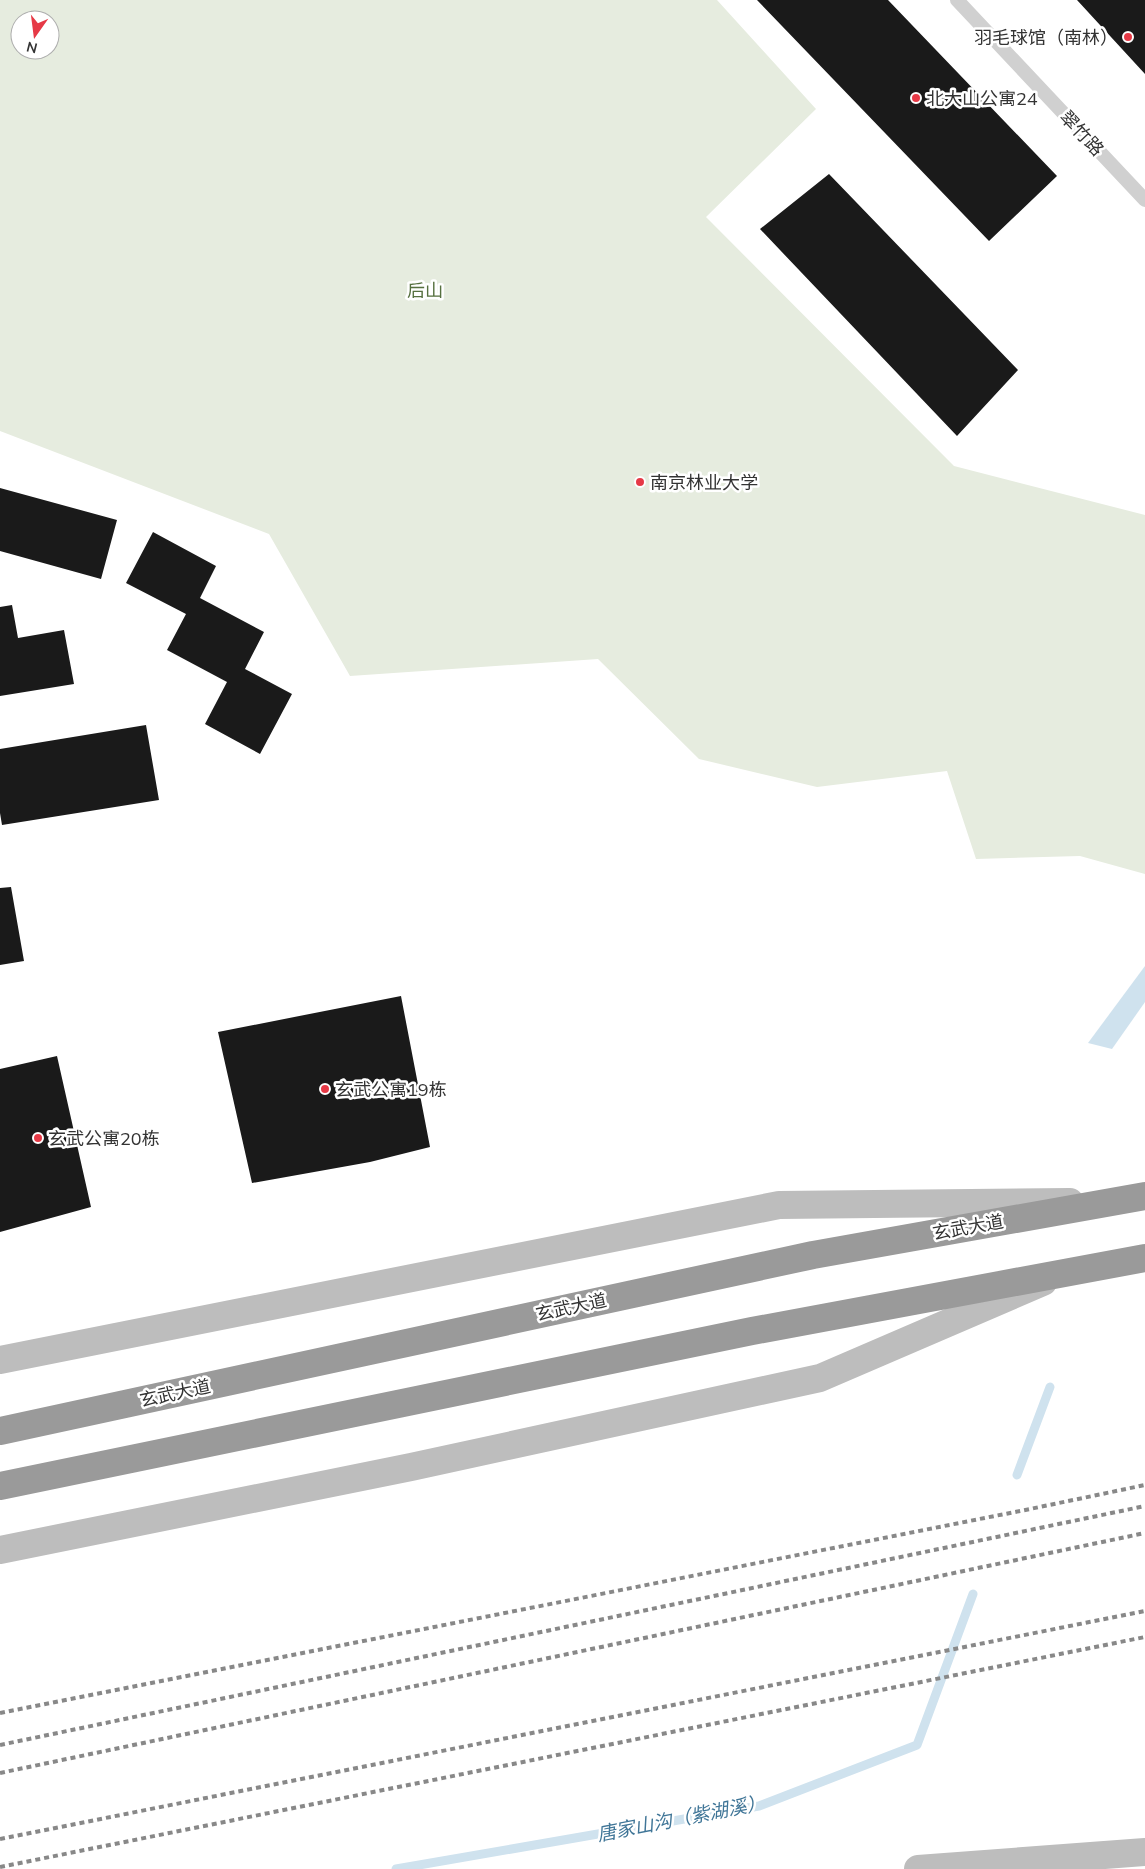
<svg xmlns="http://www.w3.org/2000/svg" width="1145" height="1869" font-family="Mulish,'Noto Sans SC',sans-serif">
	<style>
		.green { fill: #e6ecdf; fill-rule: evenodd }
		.water { fill: #cfe2ee }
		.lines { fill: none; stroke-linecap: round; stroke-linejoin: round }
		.stream { stroke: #cfe2ee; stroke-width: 9 }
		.building { fill: #1a1a1a }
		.lane { stroke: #d0d0d0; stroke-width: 14 }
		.secondary { stroke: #bdbdbd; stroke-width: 28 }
		.highway { stroke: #9a9a9a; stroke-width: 28 }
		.rail { stroke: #888; stroke-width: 4; stroke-dasharray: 5 4; stroke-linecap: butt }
		.poi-dot { fill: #e63946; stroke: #fff; stroke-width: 2 }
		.labels { text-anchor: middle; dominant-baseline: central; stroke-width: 5; stroke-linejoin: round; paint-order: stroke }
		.poi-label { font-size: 18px; fill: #333; stroke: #fff; text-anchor: start }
		.street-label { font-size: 18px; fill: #333; stroke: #fff }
		.park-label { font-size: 18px; fill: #56703f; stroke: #fff }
		.water-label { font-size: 19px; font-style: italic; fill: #3f7597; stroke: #fff }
	</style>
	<rect width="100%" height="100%" fill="#fff"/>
	<path class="green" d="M0,0H717L816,109L706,217L954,466L1145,515V874L1080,856L976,859L947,771L817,787L699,759L598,659L350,676L269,534L0,431ZM20,20H50V50H20Z"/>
	<path class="water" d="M1145,966V1002L1112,1049L1088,1043Z"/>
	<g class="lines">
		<path class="stream" d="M1017,1475L1050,1387
			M396,1869L759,1806L917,1745L973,1594"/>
	</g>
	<path class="building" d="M757,0H888L1057,176L989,241Z
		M1077,0H1145V74Z
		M829,174L1018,370L957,436L760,229Z
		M0,488L117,520L101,579L0,551Z
		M153,532L216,566L200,598L264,632L245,669L292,694L260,754L205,724L227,682L167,650L186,614L126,583Z
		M12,605L18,638L64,630L74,684L0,696V607Z
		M146,725L159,800L2,825L0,813V749Z
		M11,887L24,961L0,965V888Z
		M401,996L430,1147L370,1162L252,1183L218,1032Z
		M57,1056L91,1207L0,1232V1069Z"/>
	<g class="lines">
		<path class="lane" d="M957,0L1145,200"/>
		<path class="secondary" d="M0,1360L779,1205L1070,1202
			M0,1550L411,1467L820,1378L1043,1282
			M918,1869L1145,1852"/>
		<path class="highway" d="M0,1431L813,1255L1145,1196
			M0,1486L752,1331L1145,1258"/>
		<path class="rail" d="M0,1713L1030,1509L1145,1485
			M0,1745L1145,1506
			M0,1773L1145,1533
			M0,1839L1145,1611
			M0,1867L1145,1637"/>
	</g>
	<g class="poi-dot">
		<circle cx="1128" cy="37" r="5"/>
		<circle cx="916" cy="98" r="5"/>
		<circle cx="640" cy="482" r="5"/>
		<circle cx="325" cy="1089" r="5"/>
		<circle cx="38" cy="1138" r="5"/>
	</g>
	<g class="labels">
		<g class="poi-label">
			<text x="1118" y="37" text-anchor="end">羽毛球馆（南林）</text>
			<text x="926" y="98">北大山公寓24</text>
			<text x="650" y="482">南京林业大学</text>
			<text x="335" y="1089">玄武公寓19栋</text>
			<text x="48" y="1138">玄武公寓20栋</text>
		</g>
		<g class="street-label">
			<text transform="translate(1082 133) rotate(47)">翠竹路</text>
			<text transform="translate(968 1227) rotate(-10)">玄武大道</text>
			<text transform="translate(571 1307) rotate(-12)">玄武大道</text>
			<text transform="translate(175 1393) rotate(-12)">玄武大道</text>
		</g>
		<g class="park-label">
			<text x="425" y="290">后山</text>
		</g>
		<g class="water-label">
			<text transform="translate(681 1818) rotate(-11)">唐家山沟（紫湖溪）</text>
		</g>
	</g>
	<g transform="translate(35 35) rotate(194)"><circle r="24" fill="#ffffff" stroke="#adadad"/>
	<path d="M0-4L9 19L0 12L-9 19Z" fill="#e63946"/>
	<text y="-8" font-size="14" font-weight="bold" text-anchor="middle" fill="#333333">N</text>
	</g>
</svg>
